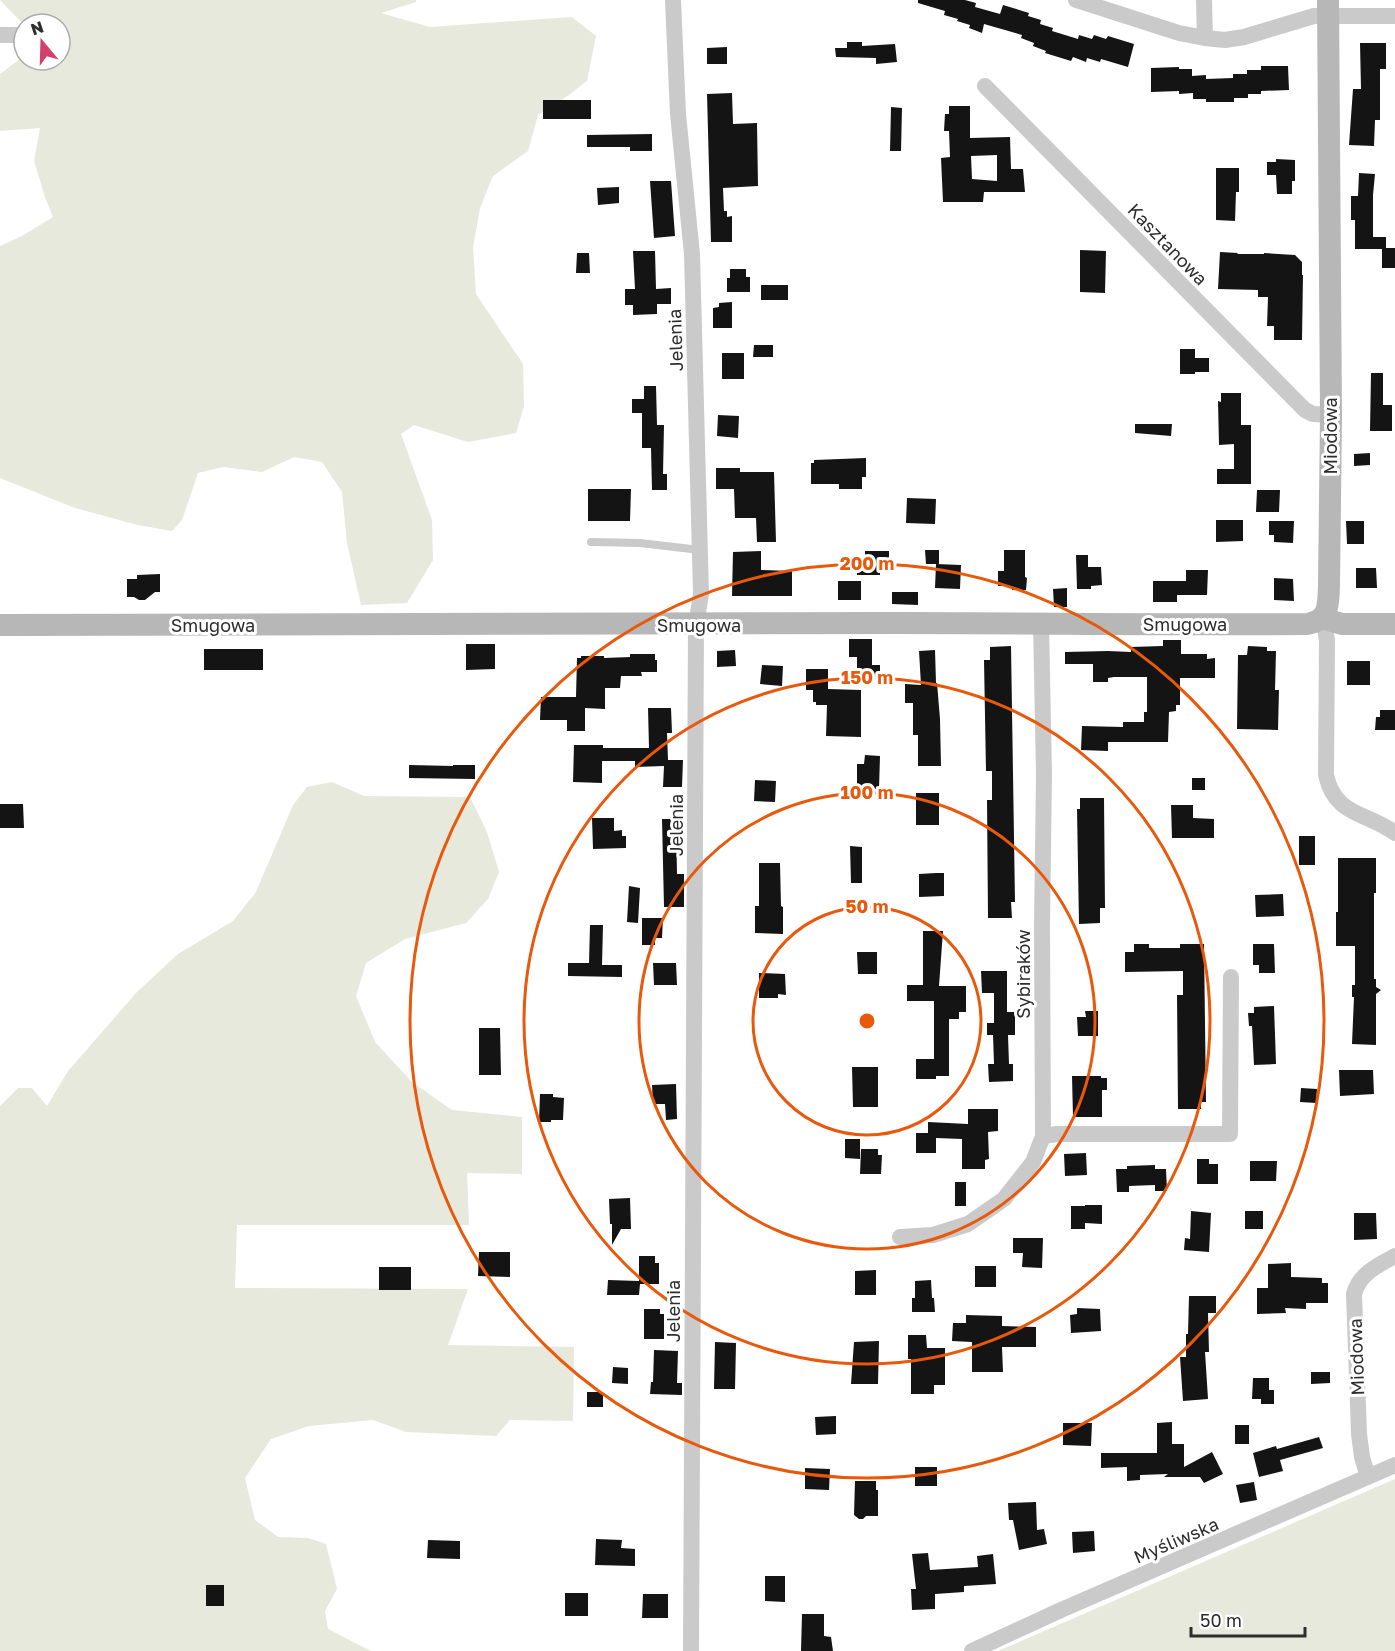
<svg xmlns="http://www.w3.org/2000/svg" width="1395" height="1651" font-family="'Golos Text',sans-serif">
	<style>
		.green { fill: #e6e9dc }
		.building { fill: #141414; fill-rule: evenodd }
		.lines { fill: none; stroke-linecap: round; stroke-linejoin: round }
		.lane { stroke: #cacaca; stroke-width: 8 }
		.street { stroke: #cacaca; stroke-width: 16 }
		.secondary { stroke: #b7b7b7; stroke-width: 22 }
		.ring { fill: none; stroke: #e8590c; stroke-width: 3 }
		.labels { text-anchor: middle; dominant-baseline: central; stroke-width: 6; stroke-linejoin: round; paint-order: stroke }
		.street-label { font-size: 18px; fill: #2d2d2d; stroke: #fff }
		.centre { fill: #e8590c; stroke: #fff; stroke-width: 3 }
		.ring-label { font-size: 18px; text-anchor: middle; font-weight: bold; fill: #e8590c; stroke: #fff; stroke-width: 6; stroke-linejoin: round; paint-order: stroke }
	</style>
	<rect width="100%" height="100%" fill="#fff"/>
	<path class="green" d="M0,0H416V2L381,13L430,27L572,17L596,36L587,81L566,97L538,115L528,151L493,176L480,208L473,248L476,294L523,364L524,406L516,433L468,442L414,425L401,434L432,520L433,560L407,603L361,605L347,543L342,492L322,462L294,457L262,472L223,467L198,473L182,520L172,531L138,525L75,508L0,478V246L22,236L53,217L45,197L34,161L40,128L0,131V74L24,56V60H60V24H24V25Z
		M332,782L364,796L470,797L487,832L499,872L488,899L466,923L405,939L366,963L356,996L375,1042L412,1082L452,1110L522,1117V1174L467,1173L469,1225H237L235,1288L468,1289L448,1345L574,1347L573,1421L510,1420L496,1436L406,1432L373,1420L309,1426L271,1439L245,1478L255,1520L278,1537L308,1538L326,1544L337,1589L325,1611L328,1629L371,1651H0V1106L18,1088H32L47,1106L68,1071L137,992L178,954L233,921L256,892L293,805L307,787Z
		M1395,1479V1651H998Z"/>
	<path class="building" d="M918,0H965L976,3L975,7L1000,14L1003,5L1029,13L1028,16L1041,20L1040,24L1053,28L1052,31L1078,39L1079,35L1092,39L1094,35L1106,39L1108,36L1134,44L1128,67L1101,59L1100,62L1087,58L1086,62L1073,57L1071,61L1045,53L1046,51L1033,46L1034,43L1021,38L1022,35L984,24L982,33L969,28L970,25L957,21L958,19L944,15L945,11L918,3Z
		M847,42H862V46L895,44L897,62L876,64V58L836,57L835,48H847Z
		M1360,43H1386V69H1380V120H1375L1374,146L1349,145L1353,89H1361Z
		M727,47V64H707V48Z
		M1261,66H1288L1289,90L1261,91V94H1248V98H1234V102H1206V99H1193V93L1179,94V91L1151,92V68L1179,67V69H1192V76L1206,75V79L1233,78V74H1247V70H1261Z
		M732,93L733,124L757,123L758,186L723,188L724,211H727V217L732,216V242H711L707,94Z
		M543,100H591V119H543Z
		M949,106H970V138L1010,137L1011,169H1023L1025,192H984L983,202H943L941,158L950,157L949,131H944L945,114H949ZM997,155V181L972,179L971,156Z
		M891,107L902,108L901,151H890Z
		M652,134V151H630V147H587V135Z
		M1276,159L1295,160V181H1292V194H1277L1276,175H1267V162H1276Z
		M1216,168H1239V192H1236L1235,221L1216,220Z
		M1359,173L1375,174L1373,195V237H1386V248H1395V268H1382V249H1355V220H1351V196H1358Z
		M650,181H671L675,236L654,238Z
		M619,187V203L598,205L597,188Z
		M1080,250L1106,251L1105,293L1080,292Z
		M633,251H655L656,289L671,288V304H657V314L633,315V305H625V289H635Z
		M1220,252L1238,253L1237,254H1264V253L1295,255L1302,262V275H1303L1302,340H1274V326H1267L1268,297H1258V290L1218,289Z
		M577,253H589L590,273H576Z
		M730,269H746V277H750V292H727V278H730Z
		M761,285H788V300H761Z
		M732,302V328H713V308L719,307V303Z
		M754,345H773V357H753Z
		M1180,349H1195V358H1209V372H1195V374H1180Z
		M722,353H744V379H722Z
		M1371,373H1383V405H1392V431H1370Z
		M644,386H656L657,425H664L663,474H667V490H652L651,448H642V413H632V399H644Z
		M1221,393H1241V425H1251V484H1217V469H1234V444L1219,445L1218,401L1221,402Z
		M718,415L739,416L738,438L717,436Z
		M1135,424H1172L1171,436L1135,433Z
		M1370,453V465L1354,466V454Z
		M866,458V477H862V489H839V484H811V463H814V460Z
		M716,468H740V472H774L776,542H757L756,518H735L734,489H716Z
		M588,489H631L630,521H588Z
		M1257,490H1280L1279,512H1256Z
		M907,498L936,499L935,524L906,523Z
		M1216,520H1243V541L1216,542Z
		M1269,521H1294L1293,543L1274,542V535H1269Z
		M1346,521H1364V544H1347Z
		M925,550H939V564H926Z
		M1004,550H1025V577L1027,578L1026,590H1012V586H998V571H1004Z
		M761,551V570L792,571V596H732L733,552Z
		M865,551H889V563H880V575H857V559L865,558Z
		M1076,555H1088V567H1101L1102,585L1091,586V589H1077Z
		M936,564L961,565L960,589L935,588Z
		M1356,568H1376L1377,588H1356Z
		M1186,570H1208L1207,595H1177V602H1153V581H1186Z
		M160,574V592H155L145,600H139L134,597H127V579H137V575Z
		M1274,578L1293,579L1294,601L1274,600Z
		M838,581H861V600H838Z
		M1067,588V607H1054L1053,589Z
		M892,592H918V605L892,604Z
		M849,639H872V665H880V679L857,678V657H849Z
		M1163,640H1181V654H1207V659L1215,658V678H1180V705H1176V711L1169,712L1168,742H1108V751L1081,750L1082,726L1123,727V722H1144V712H1147V677H1114L1108,678V682H1093V664H1065V652L1108,651L1131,652V647L1163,646Z
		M466,644H495V669L466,670Z
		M1011,646L1015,902H1011L1012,918H988L987,800H992V771H986L984,660H990V647Z
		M1248,646L1267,647V651H1276L1275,690H1279L1278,730L1237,729L1238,655H1247Z
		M204,649H263V670H204Z
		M735,650L736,666L717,667V651Z
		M935,650L936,683H937L940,719L941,766H918V735H913V703H905V684L921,685L919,651Z
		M630,654H655V660H657V672H641L642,676H621L620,688H605V709L585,708V731H567V720H540L541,697H576L577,658H581V656H604V658L630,657Z
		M1347,661H1370V685H1347Z
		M762,665L783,666L782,686L760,684Z
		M806,669H828V689L861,690V737L826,736L827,705H816V702H813V690H806Z
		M648,708H671L672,733H667L668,760H683L682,787H663L664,766L635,767V761H602V783L573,782L574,745H603V748H649Z
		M1380,710H1395V730H1375L1376,717H1380Z
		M865,755L880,756L879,789H857V764H864Z
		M409,765L453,766V765H475V779L409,778Z
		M1192,778H1205V790H1192Z
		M755,780L776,781L775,802L754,801Z
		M916,793H939V825H916Z
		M1080,798H1104L1105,908H1100V923L1079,924L1077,809H1080Z
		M0,804H23L24,828H0Z
		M1171,805H1193V818L1214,819V838H1172Z
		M592,818H614V831L622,830V836H626V848L593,849Z
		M662,819H676L677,874H684V907H664Z
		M1299,836H1315V865H1299Z
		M850,846L862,847V883H851Z
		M1338,858H1376V893H1374V979H1376V987L1381,990L1376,994V1045L1352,1044L1354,997H1352V985H1355V946H1336V912H1338Z
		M759,863H780L781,906L783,907V934L755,933V906H759Z
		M936,873H944V896L919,897V874Z
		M629,886L640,888L638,923L627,922Z
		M1283,894L1284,916L1256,917L1255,895Z
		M642,918H663L662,938H655V945H642Z
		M590,925H603L602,965H622V977L568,976V963H589Z
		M923,931H943L939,986H966V1012H959V1019H949V1076H936V1079H916V1059H934V1001H907V985H923Z
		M1134,944H1149V948H1180V944H1204L1206,1102H1201V1109H1178L1177,995H1183V971L1125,972V952H1134Z
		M1253,944H1274L1275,973H1259V965H1253Z
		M857,952H877V974H858Z
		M653,963H676L677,985H654Z
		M981,971H1007V1012H1015V1035H1008L1009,1064H1013V1081L989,1082L988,1064H994L993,1035H987V1023H994V993H982Z
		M759,973L785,974L786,995L778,994V998H759Z
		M1274,1006L1276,1064L1254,1065L1252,1026H1249L1248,1013H1254V1007Z
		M1085,1011H1098V1036H1078L1077,1017H1086Z
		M479,1028H500L501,1075H479Z
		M852,1067H878V1107H853Z
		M1339,1070H1373L1374,1094L1340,1096Z
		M1072,1076H1101V1078H1107V1090H1102V1117H1073Z
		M676,1084L677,1119L666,1120L665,1104H653L652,1085Z
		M1301,1088L1317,1089L1316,1103L1300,1102Z
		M540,1094H553V1097L564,1098L563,1120H551V1122H539Z
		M968,1109H998V1131L988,1132L989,1159L985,1160V1169H962V1139L936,1138V1153H916V1133H928V1122L968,1124Z
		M845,1139H860V1159L845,1158Z
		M861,1149H878V1155H882L881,1174H860Z
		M1086,1153L1087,1175L1065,1176L1064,1154Z
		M1197,1159H1209V1164H1218V1184H1197Z
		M1250,1161H1277L1276,1181H1250Z
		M1155,1165V1169H1166L1167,1191H1155V1185L1129,1186V1192H1117L1116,1169H1127V1166Z
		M955,1182H966V1206H955Z
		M630,1198L631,1229H621L612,1245V1224H610L609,1199Z
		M1085,1205H1102V1224L1085,1223V1229H1071V1206H1085Z
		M1191,1211L1211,1213L1209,1252L1184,1250L1185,1238L1190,1239Z
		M1245,1211H1263V1229H1245Z
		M1354,1213H1376L1377,1239L1354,1240Z
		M1013,1238H1043L1042,1268L1022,1267L1023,1253H1013Z
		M479,1252H510V1277L478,1276Z
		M639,1256H655V1263H659V1284H640L639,1295H607L608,1280L639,1281Z
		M1291,1263V1277L1322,1278V1283H1328V1303H1306V1309L1285,1308L1286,1313L1257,1314V1288H1268V1264Z
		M975,1266H996V1287H975Z
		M379,1267H411V1290H379Z
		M876,1270V1295H855V1271Z
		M931,1280L932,1298H934L935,1312H912V1298H915V1281Z
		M1189,1296H1216V1313H1208L1209,1352H1205L1208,1399L1183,1401L1180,1357H1186V1334H1188Z
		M1077,1308L1100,1309L1101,1331L1071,1333L1070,1315L1077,1314Z
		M644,1309H660V1314H664V1339H644Z
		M966,1315L1002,1316V1326L1036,1327V1347H1002L1003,1372H972V1342L952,1341L953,1323H966Z
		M908,1335H926L927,1348H945V1385H934V1394H911V1359H908Z
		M879,1341L878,1384H851L854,1342Z
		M715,1342L736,1343L735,1389H714Z
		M654,1350L678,1351L677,1383H682V1395L650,1394L651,1382H653Z
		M613,1367L628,1368V1384L612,1383Z
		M1311,1372H1330V1383L1311,1384Z
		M1253,1378H1269V1390H1274V1404H1261V1399H1252Z
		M587,1392H603V1407H587Z
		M836,1416V1434L816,1435L815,1417Z
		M1172,1422V1444H1184V1467L1212,1452L1223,1474L1204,1483L1200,1477H1164L1168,1474L1140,1475V1480L1127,1481V1467L1101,1468V1453H1157V1423Z
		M1063,1423H1092L1091,1446L1063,1445Z
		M1235,1425H1249V1444H1235Z
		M1319,1437L1323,1448L1280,1460L1283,1471L1259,1477L1253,1453L1276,1446L1277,1449Z
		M915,1467H937V1486H915Z
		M805,1468L830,1469L829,1490L805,1489Z
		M855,1481H876V1490H878V1516H866L863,1519H859L854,1515Z
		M1254,1482L1257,1500L1240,1503L1236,1485Z
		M1036,1502L1037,1530L1044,1529L1047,1544L1019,1550L1013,1520H1009L1008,1503Z
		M1094,1531L1095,1551L1073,1553L1072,1532Z
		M596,1539L622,1540L621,1548L635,1549V1566L595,1565Z
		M428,1540L460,1541V1559L427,1558Z
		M928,1553L930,1570L978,1567L977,1556L993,1554L996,1584L964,1586V1592L935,1594V1609L912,1610L911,1589H916L912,1554Z
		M765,1576H785V1602L765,1601Z
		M206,1585H224V1606H206Z
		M565,1593H588V1616H565Z
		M643,1594H668V1618H642Z
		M802,1614H824V1636L831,1637L833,1651H801Z"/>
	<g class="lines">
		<path class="lane" d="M591,542L640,543L700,550"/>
		<path class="street" d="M673,0L678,114L692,254L701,594L696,625L691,1651
			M1076,0L1179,33L1205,38L1225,40L1244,37L1314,16H1395
			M1204,0L1205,38
			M0,35H16
			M985,86L1305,410L1313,414L1331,415
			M1322,618L1325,628L1327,641L1326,775C1335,816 1366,812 1395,833
			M1043,1136L1057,1134H1230L1231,977
			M900,1237L933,1235L968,1224L1004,1199L1033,1162L1043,1136L1042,926L1044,774L1041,623
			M1368,1477L1362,1457L1359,1434L1354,1294C1359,1274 1378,1265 1395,1256
			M972,1651L1061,1610L1395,1465"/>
		<path class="secondary" d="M1322,618L1342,624H1395
			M0,625C300,625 600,625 900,623C1035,623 1171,625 1307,624C1330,620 1328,605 1329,586L1331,415L1328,0"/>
	</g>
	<g class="ring">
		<circle cx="867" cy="1021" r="114"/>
		<circle cx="867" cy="1021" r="228"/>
		<circle cx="867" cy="1021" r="343"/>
		<circle cx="867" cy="1021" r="457"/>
	</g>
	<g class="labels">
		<g class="street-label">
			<text transform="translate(1168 244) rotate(46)">Kasztanowa</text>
			<text transform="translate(675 340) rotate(-92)">Jelenia</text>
			<text transform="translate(1330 436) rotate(-90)">Miodowa</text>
			<text x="1185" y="624">Smugowa</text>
			<text x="213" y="625">Smugowa</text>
			<text x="699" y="625">Smugowa</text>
			<text transform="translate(676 825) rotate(-90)">Jelenia</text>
			<text transform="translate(1023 974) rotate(-90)">Sybiraków</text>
			<text transform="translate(673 1311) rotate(-90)">Jelenia</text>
			<text transform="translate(1356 1357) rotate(-92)">Miodowa</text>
			<text transform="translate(1176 1540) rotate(-23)">Myśliwska</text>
		</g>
	</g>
	<circle cx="867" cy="1021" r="9" class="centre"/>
	<g class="ring-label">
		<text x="867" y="570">200 m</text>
		<text x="867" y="684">150 m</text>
		<text x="867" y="799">100 m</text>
		<text x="867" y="913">50 m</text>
	</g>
	<g transform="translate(42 42) rotate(341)"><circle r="28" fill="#ffffff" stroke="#ababab" stroke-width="1.5"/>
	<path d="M0-4.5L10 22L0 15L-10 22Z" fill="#d3406c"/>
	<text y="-9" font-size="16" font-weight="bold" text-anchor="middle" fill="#2d2d2d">N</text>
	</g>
	<path d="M1191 1627v9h114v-9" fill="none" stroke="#2d2d2d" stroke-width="3"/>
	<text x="1200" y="1627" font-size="18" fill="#2d2d2d" stroke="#ffffff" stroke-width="4.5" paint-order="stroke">50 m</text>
</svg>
